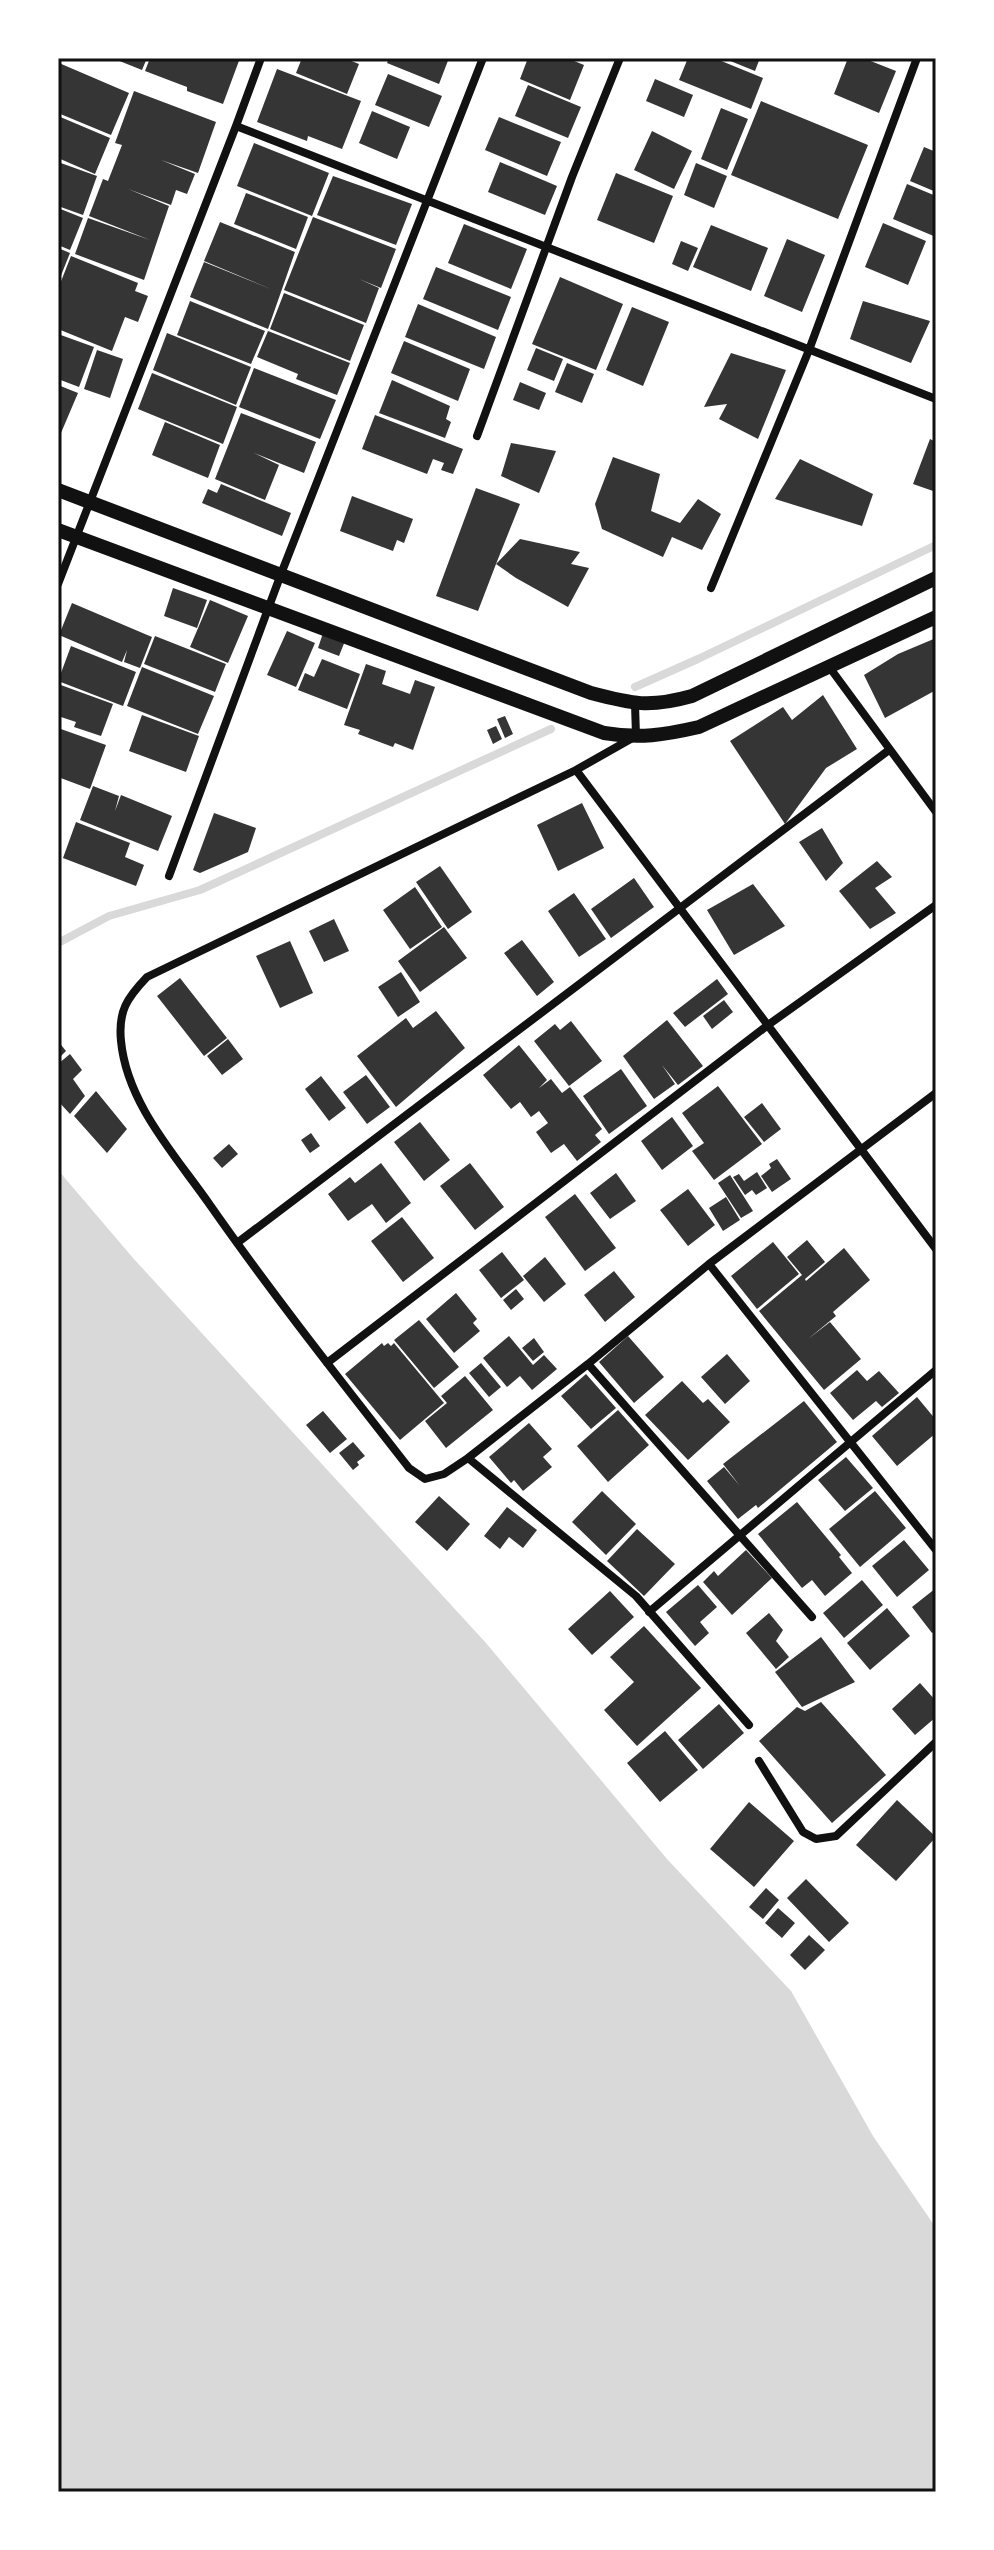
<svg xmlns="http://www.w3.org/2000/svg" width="994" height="2550" font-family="'Asap Condensed',sans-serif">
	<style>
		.water { fill: #d9d9d9 }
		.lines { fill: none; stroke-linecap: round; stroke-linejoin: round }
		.stream { stroke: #d9d9d9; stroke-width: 8 }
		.building { fill: #353535 }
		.minor { stroke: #111; stroke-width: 8 }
		.tertiary { stroke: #111; stroke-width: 14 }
		.neatline { fill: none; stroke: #111; stroke-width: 3 }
	</style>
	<rect width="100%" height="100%" fill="#fff"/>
	<path class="water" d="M58,1170L133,1258L486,1643L667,1859L791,1991L873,2136L936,2228V2492H58Z"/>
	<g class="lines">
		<path class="stream" d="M635,687L698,659L936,545
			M58,943L109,916L200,890L551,729"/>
	</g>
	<path class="building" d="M112,58H147L142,70Z
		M150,58H240L223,104L187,91V87L145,71Z
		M302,58H344L359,64L347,94L296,73Z
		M389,58H449L439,84L387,63Z
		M528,58H567L584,65L570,100L520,79Z
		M688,58H714L763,78L751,109L679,80Z
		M723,58H760L755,71Z
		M848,58H863L896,71L879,113L834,94Z
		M59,63L129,93L111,135L58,113Z
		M277,69L361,101L342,149L308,136L307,141L257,122Z
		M388,74L442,96L429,127L375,105Z
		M655,79L693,95L684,117L646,101Z
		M528,85L581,107L568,138L515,116Z
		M134,91L216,122L198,173L161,160L195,174L187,194L176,190L171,205L128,189L169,206L144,280L75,254L88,218L150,240L89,216L103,179L108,181L122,145L115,143Z
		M761,101L868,145L838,219L731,175Z
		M721,108L748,119L727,170L701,159Z
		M372,111L410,127L397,159L359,143Z
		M58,116L110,138L95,174L58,158Z
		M499,117L561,142L547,176L485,150Z
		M652,131L692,151L674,189L634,170Z
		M254,143L329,173L312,216L237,186Z
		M924,147L936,152V192L910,181Z
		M58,162L97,176L83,215L58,206Z
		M500,162L557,186L545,215L488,192Z
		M696,163L727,176L714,208L684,195Z
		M616,173L673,196L654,243L597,220Z
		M333,176L412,204L396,245L317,215Z
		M907,184L936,196V237L893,219Z
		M246,193L308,217L296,249L234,224Z
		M58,208L83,218L70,250L58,245Z
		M313,217L396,249L381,288L359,279L379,288L366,323L284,290Z
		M220,222L295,252L268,329L190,297L204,262L273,290L204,261Z
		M883,223L926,241L908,285L865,267Z
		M464,224L527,249L511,289L448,263Z
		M711,225L768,248L751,291L693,267Z
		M787,239L825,255L802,312L764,296Z
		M681,241L698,248L688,271L672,264Z
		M58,248L70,253L58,283Z
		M71,256L138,283L135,291L148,296L138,322L125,317L112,351L58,329V289Z
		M436,267L511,297L498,330L423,299Z
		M560,277L623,304L596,370L532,344Z
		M284,293L364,325L350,361L270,329Z
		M190,301L265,331L251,364L177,335Z
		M863,301L930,321L911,363L850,339Z
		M418,304L496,337L484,369L405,337Z
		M632,307L669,322L643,386L606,370Z
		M268,331L350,363L337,395L296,379L298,374L257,357Z
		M167,333L251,367L236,405L153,370Z
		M58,334L94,347L79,387L58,379Z
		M404,341L470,369L458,401L391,373Z
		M536,348L563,359L554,381L527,370Z
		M97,350L123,359L110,398L84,389Z
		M731,353L786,370L758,439L719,419L727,404L704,407Z
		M567,363L594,374L582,403L555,392Z
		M254,368L336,400L320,439L239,407Z
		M152,373L237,407L223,444L138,409Z
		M392,380L450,406L446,419L451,422L445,438L379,413Z
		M520,382L546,393L539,410L513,400Z
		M58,385L78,393L58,440Z
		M241,413L316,442L304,473L254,453L279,465L265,500L215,479Z
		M375,415L463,449L453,474L441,470L444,463L433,459L427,474L362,449Z
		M165,422L220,445L208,478L152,455Z
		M930,439L936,442V492L913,484Z
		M511,443L556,451L539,493L501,476Z
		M613,457L660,474L651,511L680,523L698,499L721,514L702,550L672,537L663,557L602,529L595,504Z
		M800,459L873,494L862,526L775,499Z
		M221,484L291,513L282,536L202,503L208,489L217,493Z
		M476,488L520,504L496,564L520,539L580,552L571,564L589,568L568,607L516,578L496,564L478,611L436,596Z
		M352,496L413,519L404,543L397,540L393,551L340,531Z
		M173,588L207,600L197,628L164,616Z
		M210,600L248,616L228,663L190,647Z
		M72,603L152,637L140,668L124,662L127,650L122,662L59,635Z
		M287,631L315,643L296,687L267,675Z
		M323,633L345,641L339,656L318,648Z
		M155,636L226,664L215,692L144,664Z
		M936,638V690L885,718L864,675L898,654Z
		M71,646L136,672L123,706L58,681Z
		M322,659L360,674L347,709L298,690L305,673L314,677Z
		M366,664L386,671L382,684L410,694L415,680L435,687L413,750L395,743L393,747L358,734L360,730L344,725Z
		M142,667L214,696L198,734L127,706Z
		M58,684L113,704L101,736L74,727L76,722L58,716Z
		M823,695L857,749L826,768L785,824L730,741L783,707L792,720Z
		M142,715L199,736L186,772L129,751Z
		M505,716L513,734L505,738L497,719Z
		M496,726L502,739L493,744L487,730Z
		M58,728L106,745L90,789L58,777Z
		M93,786L119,796L115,811L121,795L172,816L158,851L80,820Z
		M582,803L604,848L558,871L537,825Z
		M214,813L256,828L248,852L200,873L193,870Z
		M76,822L130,843L125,857L144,865L136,886L63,858Z
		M822,828L843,863L826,881L799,842Z
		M877,861L892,877L875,888L896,913L870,929L839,891Z
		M440,866L472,912L448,929L416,882Z
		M634,878L654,907L611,938L591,909Z
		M753,884L785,926L734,955L707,910Z
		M415,887L442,927L410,949L383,910Z
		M574,893L606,939L579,957L548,911Z
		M334,919L349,951L324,962L309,931Z
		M444,927L467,958L420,992L398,961Z
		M522,940L554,982L537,996L504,953Z
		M290,941L313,993L280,1008L256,956Z
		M401,972L420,1002L398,1017L378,987Z
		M180,978L227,1038L204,1056L157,996Z
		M717,979L728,994L685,1027L673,1013Z
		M724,1000L733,1012L712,1029L703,1016Z
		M436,1011L465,1048L396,1107L357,1056L406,1018L413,1028Z
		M667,1020L703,1066L678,1085L662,1065L675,1084L654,1099L623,1056Z
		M571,1021L602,1061L569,1086L534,1041L555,1024L560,1030Z
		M228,1039L243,1059L222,1075L207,1056Z
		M58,1041L66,1051L58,1059Z
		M519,1045L547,1080L539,1088L551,1079L562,1093L570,1087L602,1129L595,1135L601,1142L577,1161L564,1144L551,1153L536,1132L548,1123L539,1111L531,1117L520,1102L511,1109L483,1075Z
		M70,1054L82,1070L73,1079L85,1096L70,1114L58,1101V1064Z
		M621,1069L647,1106L609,1134L583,1096Z
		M366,1075L390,1107L367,1124L343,1092Z
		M321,1076L346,1108L329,1121L305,1089Z
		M718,1086L762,1144L714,1180L692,1151L704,1143L682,1113Z
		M96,1091L127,1129L107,1153L74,1116Z
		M762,1103L781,1129L764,1142L744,1117Z
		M672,1117L693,1146L662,1170L641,1141Z
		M420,1122L450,1160L424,1181L394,1142Z
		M311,1133L320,1146L310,1153L301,1140Z
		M229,1144L238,1154L222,1168L213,1158Z
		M777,1159L791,1179L772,1192L761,1176L771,1168L769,1164Z
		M381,1163L411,1203L386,1223L372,1204L348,1221L328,1194L350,1177L355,1183Z
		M470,1163L504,1207L475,1230L440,1186Z
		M757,1172L767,1188L756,1195L752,1190L745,1195L733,1177L739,1174L744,1181Z
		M616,1173L636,1201L610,1219L590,1193Z
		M730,1175L753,1211L741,1218L718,1183Z
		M688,1189L715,1225L688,1246L660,1210Z
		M575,1194L616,1248L585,1271L545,1217Z
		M726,1197L740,1220L723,1231L709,1208Z
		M402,1217L434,1258L403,1282L371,1241Z
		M807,1240L825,1262L805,1279L806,1281L844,1248L870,1280L833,1312L836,1316L808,1339L830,1322L861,1359L824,1390L759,1311L802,1275L787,1257Z
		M773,1242L799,1274L757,1309L731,1276Z
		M502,1252L524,1280L501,1298L479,1270Z
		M545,1257L566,1284L544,1302L523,1276Z
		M614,1271L635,1297L605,1322L584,1295Z
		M516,1289L524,1299L511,1310L503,1300Z
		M456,1293L477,1319L473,1323L480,1331L454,1353L426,1319Z
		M419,1320L459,1367L434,1388L394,1340Z
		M509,1336L533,1365L544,1355L557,1369L532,1390L520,1376L507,1387L483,1358Z
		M628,1336L664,1377L634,1403L599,1362Z
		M534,1338L544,1352L533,1361L522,1348Z
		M382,1343L384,1346L388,1343L391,1346L394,1343L444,1403L400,1440L345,1374Z
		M727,1354L750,1381L725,1404L701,1377Z
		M481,1363L501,1387L489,1397L469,1373Z
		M857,1370L867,1381L879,1371L899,1393L882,1407L876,1401L853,1420L830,1393Z
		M586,1374L616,1408L591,1429L561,1396Z
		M465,1376L493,1410L446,1448L425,1421L447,1403L441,1396Z
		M682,1381L703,1403L708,1399L730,1422L688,1460L645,1415Z
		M917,1397L936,1420V1433L897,1466L872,1436Z
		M804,1401L837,1442L758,1508L756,1505L738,1519L707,1481L724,1467L740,1486L723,1464Z
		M618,1410L649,1445L608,1482L577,1446Z
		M323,1411L347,1439L330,1453L306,1425Z
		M529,1423L552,1449L543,1457L552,1467L523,1491L514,1480L511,1483L489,1457Z
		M353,1442L365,1456L357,1462L359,1465L353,1470L339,1453Z
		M846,1457L873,1488L845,1511L818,1480Z
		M602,1491L636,1524L606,1555L572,1522Z
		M875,1491L906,1528L860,1567L829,1529Z
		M439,1496L470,1524L447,1551L415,1522Z
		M797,1502L841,1555L839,1557L852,1573L825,1596L812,1580L802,1588L758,1534Z
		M507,1507L537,1530L523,1548L509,1537L500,1549L484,1536Z
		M637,1529L675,1564L644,1596L607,1561Z
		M904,1540L929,1570L897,1597L872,1566Z
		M746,1550L772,1578L732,1615L703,1582L714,1571L718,1576Z
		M862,1580L883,1605L844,1638L823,1613Z
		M698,1585L717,1607L700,1622L709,1633L695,1646L666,1612Z
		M936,1588V1630L932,1633L912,1607Z
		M610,1591L634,1617L592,1655L568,1629Z
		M887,1608L910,1636L870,1670L847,1643Z
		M769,1613L783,1630L776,1641L789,1657L776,1669L746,1633Z
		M644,1626L701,1688L637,1746L604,1710L634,1682L610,1657Z
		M821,1637L855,1682L802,1707L775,1672Z
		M920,1683L936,1701V1717L915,1735L892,1709Z
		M821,1702L886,1775L832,1823L759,1741L797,1707L805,1711Z
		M719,1704L744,1733L703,1769L678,1740Z
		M665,1731L698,1770L660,1802L627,1763Z
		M897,1800L936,1837L896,1881L856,1845Z
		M749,1802L794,1841L754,1887L710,1849Z
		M806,1879L849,1923L829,1942L787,1898Z
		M766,1888L779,1900L763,1919L749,1907Z
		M778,1908L795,1923L782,1938L765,1923Z
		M809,1935L825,1950L805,1970L790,1955Z"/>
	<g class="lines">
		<path class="minor" d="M236,126L936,399
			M477,436L572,177L620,58
			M58,584L236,126L261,58
			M711,588L809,350L917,58
			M830,668L936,812
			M635,704L636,736L576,770L147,977C127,998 118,1011 121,1041C127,1104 176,1156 210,1205C273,1295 341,1381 409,1468L425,1479L444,1474L468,1458L588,1364L709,1264L936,1093
			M576,770L936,1249
			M169,876L281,574L483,58
			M237,1243L889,750
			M709,1264L936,1550
			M327,1363L768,1025L936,905
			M588,1364L812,1617
			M468,1458L636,1596L749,1725
			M649,1612L936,1370
			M759,1761L803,1832L816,1839L836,1836L936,1742"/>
		<path class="tertiary" d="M58,490L591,693C633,704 649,708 692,696L936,578
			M58,530L604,733C640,739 664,735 699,727L936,617"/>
	</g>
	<rect width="994" height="2550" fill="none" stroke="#ffffff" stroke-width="120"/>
	<rect x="60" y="60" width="874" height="2430" class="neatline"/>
</svg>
